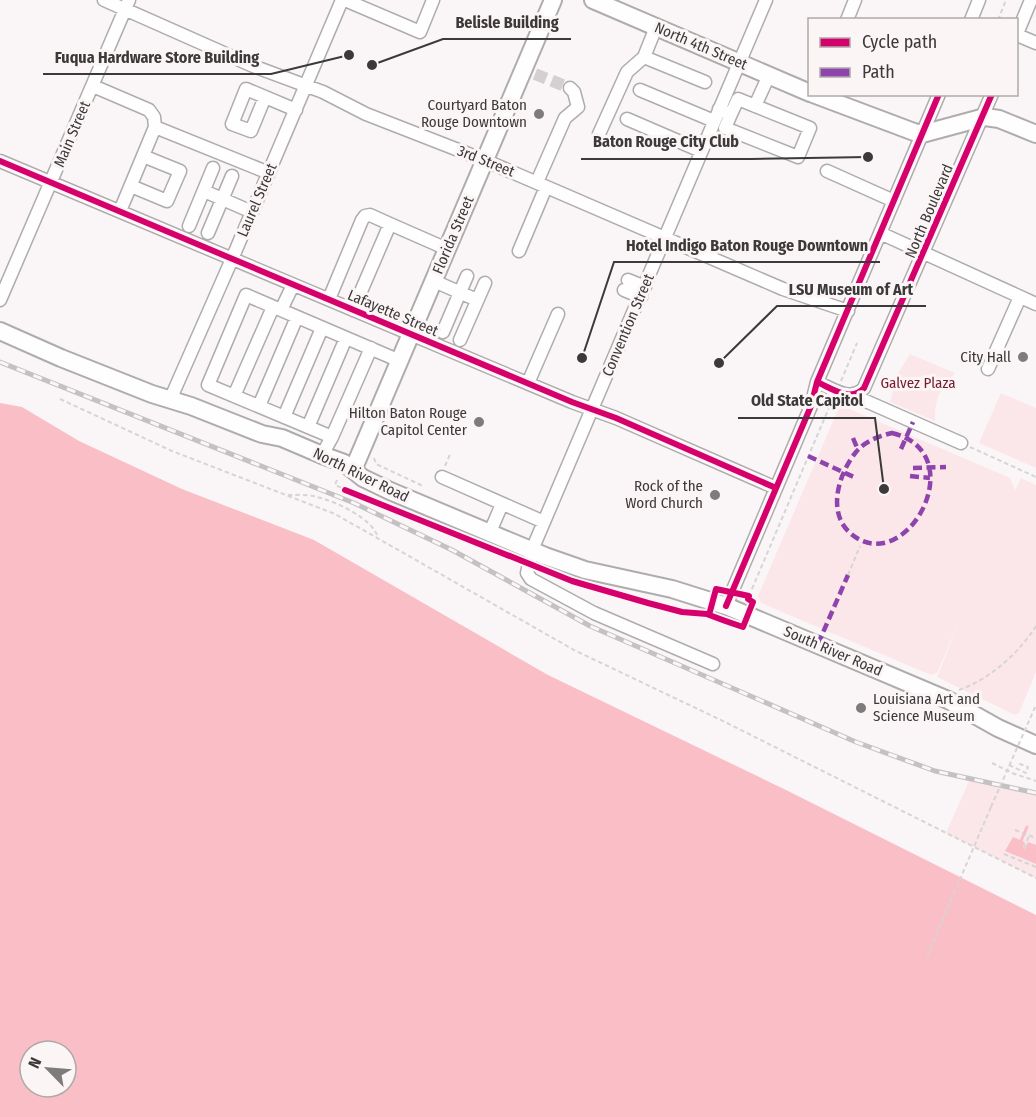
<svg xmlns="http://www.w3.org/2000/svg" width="1036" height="1117" font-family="'Fira Sans Condensed',sans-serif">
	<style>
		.green { fill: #fbe7e9 }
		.water { fill: #f9bec6; fill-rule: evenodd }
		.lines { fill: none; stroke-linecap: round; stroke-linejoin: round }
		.stream { stroke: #f9bec6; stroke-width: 3 }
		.minor-tunnel { stroke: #d4d0d1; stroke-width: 12; stroke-dasharray: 12 6; stroke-linecap: butt }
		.minor-casing { stroke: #afacad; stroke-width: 15 }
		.major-casing { stroke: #afacad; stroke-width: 20 }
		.path { stroke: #d6d4d4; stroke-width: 2; stroke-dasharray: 4.5 3; stroke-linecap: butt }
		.minor { stroke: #fefefe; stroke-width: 12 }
		.major { stroke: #fefefe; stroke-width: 16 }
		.rail-casing { stroke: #c3c1c1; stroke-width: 5 }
		.rail { stroke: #fbf5f6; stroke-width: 3; stroke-dasharray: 9; stroke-linecap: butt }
		.path-bridge { stroke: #d6d4d4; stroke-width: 2; stroke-dasharray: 4.5 3; stroke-linecap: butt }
		.quiet { stroke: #8e44ad; stroke-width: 4.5; stroke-dasharray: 9 4.5; stroke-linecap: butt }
		.cycleway-casing { stroke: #fbf5f6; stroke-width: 10 }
		.cycleway { stroke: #d6006c; stroke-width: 6 }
		.poi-dot { fill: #7e7b7c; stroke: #fbf5f6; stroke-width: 2 }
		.labels { text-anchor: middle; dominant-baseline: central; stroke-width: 6; stroke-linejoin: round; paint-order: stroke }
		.street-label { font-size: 15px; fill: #3b3939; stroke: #fbf5f6 }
		.poi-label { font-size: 15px; fill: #3b3939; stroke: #fbf5f6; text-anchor: end }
		.park-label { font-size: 15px; fill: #781a32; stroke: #fbf5f6 }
		.leader { fill: none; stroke: #3b3939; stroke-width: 2 }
		.callout-dot { fill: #3b3939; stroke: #fbf5f6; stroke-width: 2 }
		.callout-label { font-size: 16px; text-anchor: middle; font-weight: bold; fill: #3b3939; stroke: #fbf5f6; stroke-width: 6; stroke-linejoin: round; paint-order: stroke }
	</style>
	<rect width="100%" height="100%" fill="#faf6f7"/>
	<path class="green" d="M910,354L955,373C940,387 934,401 935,421L890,402L897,375Z
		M1001,393L1036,408V468L979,443Z
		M840,405L1010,478L1015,490L1021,478L1036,485V672L1019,713L1015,715L937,677L960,619L937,673L931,675L761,603L758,596Z
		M970,779L1036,792V878L946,833Z"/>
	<path class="water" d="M0,403L22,407L79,441L182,489L314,540L548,675L786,790L1036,915V1117H0ZM30,1051H66V1087H30Z
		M1013,837L1025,842L1023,847L1025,849L1028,842L1036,845V864L1005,851Z"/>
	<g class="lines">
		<path class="stream" d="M1021,841L1027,827"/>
		<path class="minor-tunnel" d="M535,74L570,88"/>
		<defs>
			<path id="minor" d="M104,0L253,66L323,92L366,114L484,160L783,289L848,311
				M345,0L420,32L433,0
				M847,20L855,0
				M971,20L979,0
				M1017,35L1036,43
				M1016,36L1031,0
				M644,57L705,82
				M93,86L149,110L154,117L155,127L120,211
				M640,90L714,121
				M265,97L251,131L232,124L246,89L296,110
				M755,106L769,75
				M719,109L731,114L725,128L798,157L810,128L738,99L731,114
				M627,119L701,151
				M155,127L269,173
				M599,134L627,72L644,57L656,27
				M0,161L572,402L616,418L776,488
				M827,171L894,201
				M537,182L565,118L578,107L574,92L570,88
				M131,186L167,201L180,171L143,156
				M204,191L252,212
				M390,224L447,249
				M189,226L213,168
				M208,233L232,176
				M880,233L1036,304
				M519,251L546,187
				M628,280L645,287
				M434,281L477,300
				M624,290L641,297
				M329,299L362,220L365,216L370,215L390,224L353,310
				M0,300L129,0
				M281,310L293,285
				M443,332L467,276
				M460,340L485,283
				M988,369L1020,297
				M817,382C831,388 851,403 864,388L992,94
				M528,383L558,314
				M852,395L961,443
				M234,396L273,307
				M170,400L232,259L342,0
				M259,406L297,317
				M284,417L322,328
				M308,427L346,338
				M332,437L371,348
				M322,455L332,437L208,385L246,295L400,361
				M442,477L544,522
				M490,532L502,504
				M726,606L811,406L817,382L939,94
				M713,664L594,613L531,579L527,573L532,550L766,0"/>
			<path id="major" d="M593,0L810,93
				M813,94L914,132L922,134L985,117L999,119L1036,134
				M0,331L61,358L152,394L191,406L262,434L282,438L322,455L344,463L363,478L390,491L545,556L585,570L672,589L726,606L948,700L998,728L1036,745
				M353,470L553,0"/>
		</defs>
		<use href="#minor" class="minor-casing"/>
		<use href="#major" class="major-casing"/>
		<path class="path" d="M998,20L1006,0
			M841,381L857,343
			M60,399L172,451L335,514L574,650L727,723L1036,878
			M970,447L1036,477
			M374,458L376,464L421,485L420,488
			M445,466L451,452
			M337,480L335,485L398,511
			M288,495C297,495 308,494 317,497C335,501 374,519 378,538
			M848,575L860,546
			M749,596L831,403
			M959,690C990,679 1019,653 1036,626
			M992,763L1012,773L1036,781
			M1009,765L1026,773L1028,767L1020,764L1021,761
			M1015,830L1036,838
			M1024,848L1029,836
			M1004,854L1036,867
			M927,956L991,807"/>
		<use href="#minor" class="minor"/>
		<use href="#major" class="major"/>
		<defs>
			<path id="rail" d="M0,362L354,503L452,550L590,626L856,742L935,771L1036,793"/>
		</defs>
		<use href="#rail" class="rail-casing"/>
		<use href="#rail" class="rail"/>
		<path class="path-bridge" d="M991,807L1036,705"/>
		<path class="quiet" d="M892,433C976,453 904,583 849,532C827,511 839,473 856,452C865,441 879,436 892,433Z
			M853,438L858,450
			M901,449L913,422
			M808,456L856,478
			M913,468L946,467
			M910,476L930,478
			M818,644L848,575"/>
		<defs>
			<path id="cycleway" d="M0,161L572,402L616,418L776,488
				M817,382C831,388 851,403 864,388L992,94
				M345,490L572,581L648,603L682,612L707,614C719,619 731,623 743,627L753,602L748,599L749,596L716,589L709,615
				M726,606L811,406L817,382L939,94"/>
		</defs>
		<use href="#cycleway" class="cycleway-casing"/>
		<use href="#cycleway" class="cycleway"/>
	</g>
	<g class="poi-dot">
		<circle cx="539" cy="114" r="6"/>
		<circle cx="1023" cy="357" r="6"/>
		<circle cx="479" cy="422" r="6"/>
		<circle cx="715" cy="495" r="6"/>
		<circle cx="861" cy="708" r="6"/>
	</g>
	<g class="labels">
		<g class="street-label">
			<text transform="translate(701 46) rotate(23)">North 4th Street</text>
			<text transform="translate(72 134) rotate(-67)">Main Street</text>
			<text transform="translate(486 161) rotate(22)">3rd Street</text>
			<text transform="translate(257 200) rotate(-67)">Laurel Street</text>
			<text transform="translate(929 211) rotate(-67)">North Boulevard</text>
			<text transform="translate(453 235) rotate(-67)">Florida Street</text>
			<text transform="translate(393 313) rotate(23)">Lafayette Street</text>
			<text transform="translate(628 325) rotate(-67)">Convention Street</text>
			<text transform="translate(361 475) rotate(26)">North River Road</text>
			<text transform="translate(833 651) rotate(23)">South River Road</text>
		</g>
		<g class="poi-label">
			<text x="527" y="105">Courtyard Baton<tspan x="527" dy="17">Rouge Downtown</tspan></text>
			<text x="1011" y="357">City Hall</text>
			<text x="467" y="413">Hilton Baton Rouge<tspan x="467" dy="17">Capitol Center</tspan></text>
			<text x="703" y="486">Rock of the<tspan x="703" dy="17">Word Church</tspan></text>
			<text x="873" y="699" text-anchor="start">Louisiana Art and<tspan x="873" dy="17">Science Museum</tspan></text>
		</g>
		<g class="park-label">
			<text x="918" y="383">Galvez Plaza</text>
		</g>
	</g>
	<path class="leader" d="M372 65L443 39H571M349 55L271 74H43M868 157L751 159H581M582 358L614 262H880M719 363L777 306H926M884 489L875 418H738"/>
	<g class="callout-dot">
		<circle cx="372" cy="65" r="6"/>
		<circle cx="349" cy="55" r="6"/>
		<circle cx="868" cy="157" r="6"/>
		<circle cx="582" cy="358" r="6"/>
		<circle cx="719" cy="363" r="6"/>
		<circle cx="884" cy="489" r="6"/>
	</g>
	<g class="callout-label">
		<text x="507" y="28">Belisle Building</text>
		<text x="157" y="63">Fuqua Hardware Store Building</text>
		<text x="666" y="147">Baton Rouge City Club</text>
		<text x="747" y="251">Hotel Indigo Baton Rouge Downtown</text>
		<text x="851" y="295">LSU Museum of Art</text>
		<text x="807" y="406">Old State Capitol</text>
	</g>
	<rect x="808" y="18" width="210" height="78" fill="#fbf5f6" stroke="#aeaaaa" stroke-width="1.5"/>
	<rect x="820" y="38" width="30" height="9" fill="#d6006c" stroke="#aeaaaa" stroke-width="1.5"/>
	<text x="862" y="48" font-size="18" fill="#3b3939">Cycle path</text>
	<rect x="820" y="68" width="30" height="9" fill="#8e44ad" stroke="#aeaaaa" stroke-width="1.5"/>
	<text x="862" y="78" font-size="18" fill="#3b3939">Path</text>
	<g transform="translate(48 1069) rotate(295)"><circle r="28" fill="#fbf5f6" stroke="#aeaaaa" stroke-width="1.5"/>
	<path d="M0-4.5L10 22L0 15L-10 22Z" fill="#7e7b7c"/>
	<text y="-9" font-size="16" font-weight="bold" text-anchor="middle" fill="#3b3939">N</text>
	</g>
</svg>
